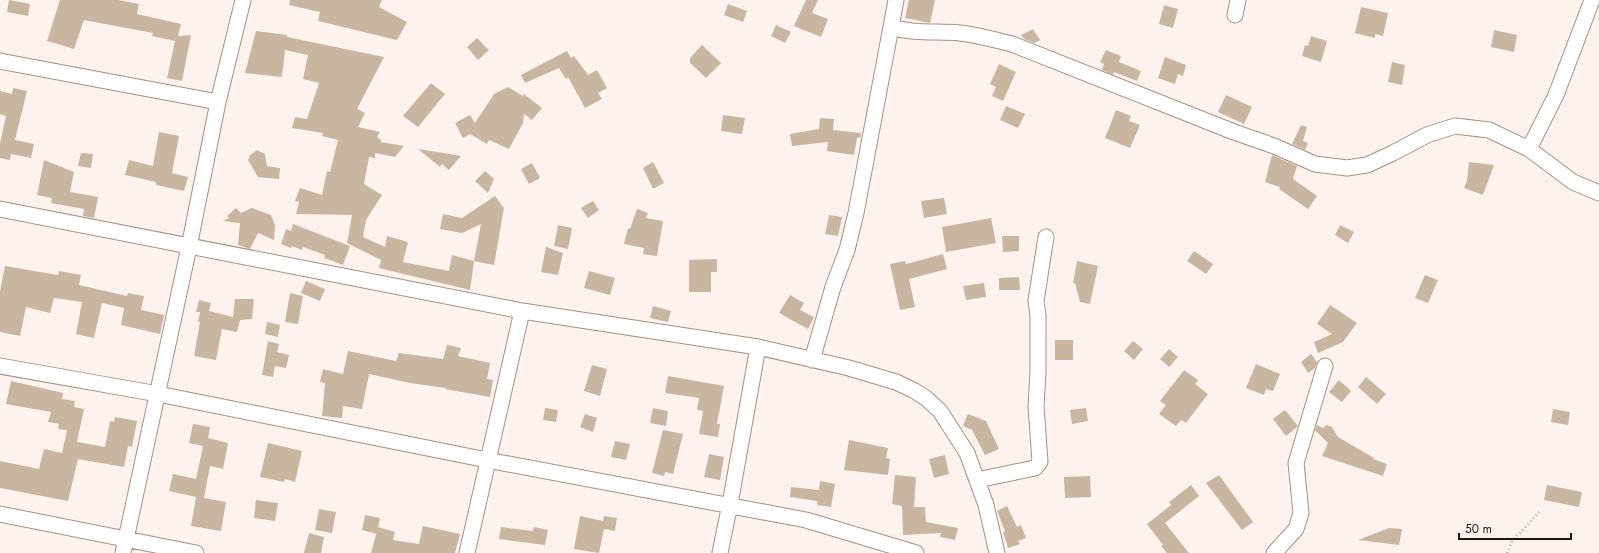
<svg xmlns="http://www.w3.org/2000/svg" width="1599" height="553" font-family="Jost,sans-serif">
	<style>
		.building { fill: #c8b6a1 }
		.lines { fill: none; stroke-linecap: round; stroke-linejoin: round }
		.minor-casing { stroke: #a98f85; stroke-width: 17 }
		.path { stroke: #aca29d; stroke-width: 2.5; stroke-dasharray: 1 3; stroke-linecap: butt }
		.minor { stroke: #fff; stroke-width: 15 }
	</style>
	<rect width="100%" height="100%" fill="#fdf2ed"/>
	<path class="building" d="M9,0L30,4L28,16L7,12Z
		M60,0H118L139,4L137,14L181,24L178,36L191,35L182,81L167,78L175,41L152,36L153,33L84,20L74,49L47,41Z
		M290,0H382L379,7L407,22L397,40L318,21L320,12L289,5Z
		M806,0H818L812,13L828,19L821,37L794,26Z
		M909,0H935L930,23L905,18Z
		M728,4L747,11L743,22L724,15Z
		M1164,5L1178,9L1173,28L1159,24Z
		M1361,7L1388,13L1383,36L1375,34V38L1355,33Z
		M776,25L791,32L785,43L771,36Z
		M1033,29L1040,40L1034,43L1024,39L1021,35Z
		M1494,30L1517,35L1514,52L1491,47Z
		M256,31L287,35V37L384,57L357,109L365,113L358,127L380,132L377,137L381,140V142L404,146L395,157L375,153V158L369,157L364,184L382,195L366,220L363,237L385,247L387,236L408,242L403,262L449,271L452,255L474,261L470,290L379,268L381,260L347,243L352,215L296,214L299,202L295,201L300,188L322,195L327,171L330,172L338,140L322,136L323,133L292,128L295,117L307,119L319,83L303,79L308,55L285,50L282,77L245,73Z
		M1311,36L1327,41L1321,62L1302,56L1305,45L1308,46Z
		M477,38L489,50L478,60L467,47Z
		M702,45L721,63L706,78L690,63V58Z
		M1106,50L1121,56L1119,62L1141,71L1137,81L1114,72L1113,75L1102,70L1104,64L1100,62Z
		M567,51L571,58L574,56L588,75L597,70L607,88L598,93L602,99L585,108L568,77L566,79L559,68L525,83L521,75Z
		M1165,57L1186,65L1183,76L1178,74L1175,84L1158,78Z
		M1392,62L1405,65L1402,85L1388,82Z
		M999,64L1016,72L1003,101L992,96L996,87L990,84Z
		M431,83L445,94L418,127L403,116Z
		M508,87L523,96L524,94L542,108L532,120L524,114L523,123L509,149L489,140L487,144L470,134L463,138L455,123L470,115L475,123L494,94Z
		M13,88L27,91L15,140L34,144L31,158L11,154L10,160L0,158V143L6,116L0,114V91L12,94Z
		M1226,95L1252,107L1244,124L1218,112Z
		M1006,106L1025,114L1018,128L1000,120Z
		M1116,110L1131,116L1129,121L1140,125L1130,148L1105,138Z
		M723,115L745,118L742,134L721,131Z
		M820,118L834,119L833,130L861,133V137L857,138L854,155L827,151L828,142L792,146L790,134L819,129Z
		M1301,125L1307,127L1303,141L1308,143L1305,150L1292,144Z
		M159,132L179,136L172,173L188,177L184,191L156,185V182L125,175L129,160L153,166Z
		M418,149L450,154L461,156L449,170L442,164L440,167Z
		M257,150L265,154L267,166L280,168L279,179L258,177L248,160L250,155Z
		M81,153L93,154L91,168L78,166Z
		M1272,155L1297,166L1293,179L1317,196L1308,209L1279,189L1280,187L1265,182Z
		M44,160L74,172L70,192L98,197L94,218L83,216L84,209L51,203L52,198L37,195Z
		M653,162L664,183L653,189L643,168Z
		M1469,162L1494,165L1483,195L1464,188L1467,181Z
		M532,163L540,178L529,184L521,169Z
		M485,171L494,179L488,193L475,181Z
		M495,196L504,208L494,265L474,261L481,224L462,233L440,229L443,214L462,218Z
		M944,198L947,214L924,218L921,201Z
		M593,201L599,210L588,218L581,208Z
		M236,208L241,213L252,208L271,215L275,225L274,240L258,233L250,249L238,245L240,223L223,221L229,218L227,216Z
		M637,209L648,213L646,218L663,221L657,256L643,254L644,248L624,244L628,228L630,229Z
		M829,215L842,217L838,236L825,234Z
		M991,218L996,243L946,252L942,227Z
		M293,224L350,246L343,265L324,258L325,255L303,247L302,250L292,246L291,248L281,244L286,229L291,231Z
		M558,225L572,228L568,249L554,246Z
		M1340,225L1354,232L1348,243L1335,235Z
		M1002,236H1019V251L1003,252Z
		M546,247L563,253L558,275L541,272Z
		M1194,251L1213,264L1206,274L1187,261Z
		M943,254L947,269L909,279L915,307L900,310L890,264L905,261L906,264Z
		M717,259V272H711V292H689V260Z
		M1077,261L1098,266L1090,304L1080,302L1075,283H1073Z
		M5,266L58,275L59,271L81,275L79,285L127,296L128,293L144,296L141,310L164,315L160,334L121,325L124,308L102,303L94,338L76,334L82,302L54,298L50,313L26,307L20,336L0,332V291Z
		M589,271L615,278L610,295L584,288Z
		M1425,275L1438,280L1428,303L1415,298Z
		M1019,277L1020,290H999V278Z
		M306,281L325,289L320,301L301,293Z
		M984,283L986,297L966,300L963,286Z
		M290,293L303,296L298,324L285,322Z
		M790,295L804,303L800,310L814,317L808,329L779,313Z
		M235,299H254L252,319L240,320L237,332L222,329L216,360L194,356L200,322H198L200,312H196L199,300L211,303L209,311L233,317Z
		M1330,305L1357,323L1343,342L1318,353L1314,342L1332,334L1317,324Z
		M653,306L671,311L668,322L650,318Z
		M267,322L280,325L278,337L265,334Z
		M1055,340H1073V360H1055Z
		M268,341L279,344L277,352L289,355L286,368L275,366L273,377L262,375Z
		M1133,341L1143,349L1134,360L1124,351Z
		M447,345L461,348L458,356L490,363L487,379L493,380L490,397L445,389L446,388L410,383L369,374L362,409L343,406L342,418L322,416L325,383L320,382L323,369L343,374L348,351L396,361L399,353L443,359Z
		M1169,349L1178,357L1169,367L1160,359Z
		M1311,354L1317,362L1315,368L1308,373L1301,362Z
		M1256,364L1280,374L1273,391L1266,389L1264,395L1246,388Z
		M592,365L607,369L600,396L584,391Z
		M1184,370L1198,380L1195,384L1208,394L1186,423L1181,420L1176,426L1159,414L1166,405L1160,401Z
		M668,376L724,386L717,424H720L718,437L699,434L703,411L697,410L699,398L665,393Z
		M1366,377L1386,394L1377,404L1358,387Z
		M1339,380L1351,391L1342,402L1329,392Z
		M11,381L63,393L62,399L75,401L74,407L84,409L77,442L105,447L110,421L114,422L115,417L137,421L132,447L128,446L124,467L78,459L68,501L0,488V461L39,469L44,449L62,453L67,430L58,429L59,424L48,422L51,412L6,404Z
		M545,408L558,410L556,422L543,420Z
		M653,408L668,411L666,426L650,423Z
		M1086,408L1088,421L1072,424L1070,410Z
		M1553,409L1570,412L1568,425L1551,422Z
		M1285,410L1298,426L1286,436L1273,419Z
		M585,414L597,418L593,432L580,427Z
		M968,414L986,421L999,449L985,455L972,430L963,426Z
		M193,424L210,427L208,438L228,443L223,469L210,466L204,498L226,502L221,531L191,526L196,497L169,491L173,474L196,479L203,446L189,443Z
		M1317,425L1323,428L1326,425L1332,427L1338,437L1374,458L1373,459L1387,464L1383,476L1322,456L1328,443L1315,430Z
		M663,430L683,434L673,474L665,472L664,476L652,473Z
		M849,440L888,448L886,458L890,459L888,475L844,470Z
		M615,441L630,444L626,460L611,457Z
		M268,443L302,451L295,482L285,479L284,482L260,477Z
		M709,454L724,457L720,480L704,477Z
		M945,455L949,474L934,478L929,459Z
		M895,475L916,477L914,507H925L926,522L958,528L955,540L940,537L941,533L903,535L902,506L892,504Z
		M1219,475L1253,522L1242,530L1206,483Z
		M1090,476L1091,497L1065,498L1064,477Z
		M820,481L835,484L831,507L817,505V501L790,497L791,487L819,490Z
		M1191,485L1199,496L1165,523L1189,553H1167L1161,546L1163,545L1147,524L1171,505L1169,502Z
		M1547,485L1582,492L1579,507L1544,500Z
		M256,500L278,503L275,521L254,518Z
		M1007,506L1017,527L1021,525L1026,538L1018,541L1020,544L1008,548L1003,532L1005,531L997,511Z
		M319,509L336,512L332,533L315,530Z
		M365,515L380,518L377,534L362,530Z
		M580,516L603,521L604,516L617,518L615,531L604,529L599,553L574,549Z
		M423,526L460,534L455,553H371L378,527L395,532L393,540L419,544Z
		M501,527L533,531L534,527L548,530L545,545L499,539Z
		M1389,528L1402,529L1399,545L1358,540Z
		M309,533L324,537L321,553H304Z"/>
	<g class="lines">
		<defs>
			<path id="minor" d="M896,0L891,27C914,34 936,31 960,33C978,35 995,40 1012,44L1234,132L1274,146L1315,164L1347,168L1367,165L1393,153L1427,135L1455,126L1489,130L1529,149L1556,95L1592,0
				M1235,15L1238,0
				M0,61L218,102
				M1529,149L1573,182L1599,193
				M0,209L522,311L758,347L849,368L896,382L915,391L927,399L940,411L967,453L986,505L997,553
				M812,360L833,287L847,250L856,213L891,27
				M0,366L158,394L487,460L806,520L916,553
				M977,480L1035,468L1040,462L1036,406L1038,372V316L1036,301L1046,237
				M0,514L196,553
				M123,553L189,247L218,102L243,0
				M467,553L522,311
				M720,553L730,504L758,347
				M1274,553L1296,529L1301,513L1296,463L1325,366"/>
		</defs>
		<use href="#minor" class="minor-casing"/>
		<path class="path" d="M1507,553L1513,539L1521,532L1539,512"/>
		<use href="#minor" class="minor"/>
	</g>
	<path d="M1459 533v6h112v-6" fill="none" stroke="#1d1410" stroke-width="2"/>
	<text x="1465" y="533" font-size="12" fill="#1d1410" stroke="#fdf2ed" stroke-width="3" paint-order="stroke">50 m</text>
</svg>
